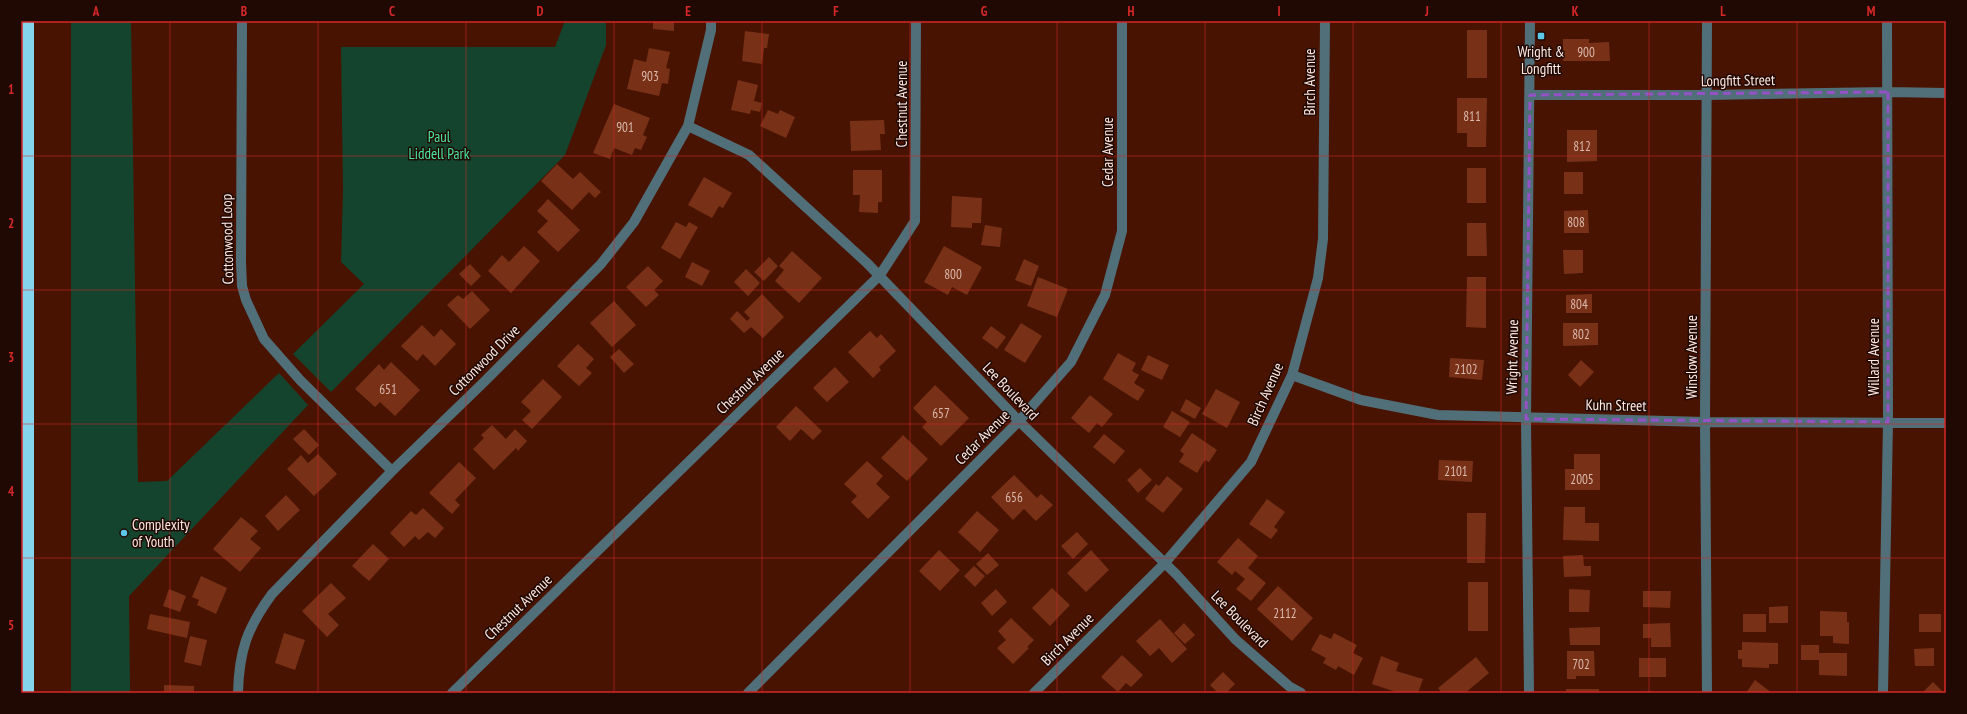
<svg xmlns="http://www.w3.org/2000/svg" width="1967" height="714" font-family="'PT Sans Narrow',sans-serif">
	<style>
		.green { fill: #15442e }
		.building { fill: #783117 }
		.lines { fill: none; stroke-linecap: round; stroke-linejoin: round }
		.minor { stroke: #516f79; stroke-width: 10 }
		.highway { stroke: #84d4ec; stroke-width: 12 }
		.marked { fill: none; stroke: #9552c6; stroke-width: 3; stroke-dasharray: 8 5; stroke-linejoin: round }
		.grid { fill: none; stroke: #d62828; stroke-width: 1; stroke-opacity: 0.55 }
		.poi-dot { fill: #5bc8e7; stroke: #200903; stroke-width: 1.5 }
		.labels { text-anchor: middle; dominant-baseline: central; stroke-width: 3; stroke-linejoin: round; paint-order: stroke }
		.number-label { font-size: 13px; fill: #dcbaae }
		.poi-label { font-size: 15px; fill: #fee8e1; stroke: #200903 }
		.street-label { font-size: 15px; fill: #fee8e1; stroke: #200903 }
		.park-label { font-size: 15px; fill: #4ae6a0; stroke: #200903 }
		.neatline { fill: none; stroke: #d62828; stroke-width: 1.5 }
		.grid-label { font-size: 13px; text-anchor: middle; font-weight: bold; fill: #d62828 }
	</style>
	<rect width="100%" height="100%" fill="#481401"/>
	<path class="green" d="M71,21H131L138,482L167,481L279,373L308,405L129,596L130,693H71Z
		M565,21H606V45L565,155L331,392L293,354L364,284L341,262L343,190L341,47H555Z"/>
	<path class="building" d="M653,21H674V31L653,29Z
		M1467,30H1487V78H1467Z
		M745,31L769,34L767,48H764L762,64L742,61Z
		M1563,39H1589V43L1609,42L1610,61H1563Z
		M649,48L670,52L666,68L670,69L668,84L662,83L659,96L627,89L634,59L646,62Z
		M738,80L758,85L754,101L762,103L760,112L751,110L750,114L731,110Z
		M1457,98H1487L1486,147H1467V133H1457Z
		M614,104L650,118L643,135L647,137L641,150L635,148L632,155L614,148L610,159L593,153Z
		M768,110L778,114L780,110L795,117L786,138L760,126Z
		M884,120L885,134H880L881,150L851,151L850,121Z
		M1567,130H1597V161L1567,162Z
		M557,164L573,179L580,172L601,192L595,198L589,192L572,210L541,181Z
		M1467,168H1486V203H1467Z
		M853,170H882V202H878V213L859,212L860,195H853Z
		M1564,172H1583V194H1564Z
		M704,177L732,193L723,208L719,206L712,218L688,205Z
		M952,196L982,198L981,223H972V228L951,227Z
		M548,199L580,230L558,252L537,232L548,221L537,211Z
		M1588,210L1589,233H1564V211Z
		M676,222L686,227L689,222L698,227L680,259L661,248Z
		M1467,223H1486L1487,256H1467Z
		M985,225L1002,228L1000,247L981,245Z
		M524,246L540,261L511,293L488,271L502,255L509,262Z
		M944,246L982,267L967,295L952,287L948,295L924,282Z
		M1563,250H1583V273L1564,274Z
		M792,251L822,278L799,303L775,281L784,270L779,266Z
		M769,257L778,266L764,281L754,272Z
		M1024,259L1039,266L1031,286L1015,280Z
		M692,262L710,271L702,286L685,277Z
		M470,264L481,276L471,286L459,274Z
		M648,266L663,281L654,290L659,295L646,307L626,287Z
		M746,269L760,283L748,296L734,282Z
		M1038,277L1068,289L1057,317L1027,306Z
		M1467,277H1486V328L1466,327Z
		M472,291L490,310L470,329L447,305L458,295L463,299Z
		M762,294L784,317L763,338L751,327L744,333L730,319L737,311L747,321L750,318L744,312Z
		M1592,294V313H1566V295Z
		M614,301L636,325L612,347L590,323Z
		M1021,323L1042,336L1025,363L1004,350Z
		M1563,323H1598V345L1563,346Z
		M422,325L434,337L441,329L456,344L435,366L423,354L417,361L401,346Z
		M991,326L1006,337L997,349L982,338Z
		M870,331L877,338L881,334L896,351L879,367L881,370L873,378L848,352Z
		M578,344L594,359L586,368L592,373L579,386L557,366Z
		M619,349L634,364L624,373L610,357Z
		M1118,353L1136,363L1132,371L1139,375L1134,383L1145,390L1138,401L1103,379Z
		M1148,355L1169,365L1162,380L1141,370Z
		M1450,358L1484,360L1482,380L1449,377Z
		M1581,360L1594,372L1580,387L1568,375Z
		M391,362L420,390L395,416L380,402L375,407L355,389L379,364L384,370Z
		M835,367L849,382L827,402L813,388Z
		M543,379L562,397L532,429L522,420L531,411L521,402Z
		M935,385L969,418L941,446L922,427L927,422L913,408Z
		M1216,389L1240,402L1227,428L1202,414Z
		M1090,395L1113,414L1102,427L1097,423L1089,433L1071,418Z
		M1186,399L1201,408L1195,419L1180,411Z
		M796,406L822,431L813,440L801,429L790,441L776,427Z
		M1172,411L1190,422L1180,437L1163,427Z
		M492,425L506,439L515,429L527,441L518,451L516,448L494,470L473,449L484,438L481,435Z
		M304,429L319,445L309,455L293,439Z
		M1192,433L1217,450L1209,462L1205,460L1197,473L1179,462L1184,454L1180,451Z
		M1104,434L1125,451L1114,464L1093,447Z
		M903,435L928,459L907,481L881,458Z
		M318,454L337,474L314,496L287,469L301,455L308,463Z
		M1574,454H1600V490H1565V469H1574Z
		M1439,460L1473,461L1472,482L1438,480Z
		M867,461L883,476L876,484L890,497L868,519L851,502L857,496L844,484Z
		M459,462L476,478L455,500L460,505L452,514L429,493Z
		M1140,468L1152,480L1138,493L1127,480Z
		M1014,475L1037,498L1041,494L1053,505L1036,521L1024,509L1013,520L991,497Z
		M1167,476L1183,489L1163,513L1145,499L1156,484L1159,486Z
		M286,495L300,510L278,531L265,516Z
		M1267,499L1285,512L1274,527L1278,530L1271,539L1249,524Z
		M1564,507H1585V523H1599V541L1563,540Z
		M423,508L444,528L435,538L428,532L419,540L415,536L404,547L390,533L411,511L416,515Z
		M977,511L999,530L980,552L958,532Z
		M1467,513H1486L1485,563H1467Z
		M241,517L258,531L250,539L261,548L240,572L213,549Z
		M1077,532L1088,544L1073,559L1061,546Z
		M1238,538L1258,556L1248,568L1266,583L1251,601L1236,589L1245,579L1235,571L1232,575L1217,562Z
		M373,544L389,559L369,581L352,566Z
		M939,550L960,570L940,591L919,571Z
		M1091,550L1109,570L1086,592L1067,573Z
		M988,553L999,565L987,575L976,564Z
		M1583,555L1584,566H1591V576L1564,577L1563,556Z
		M974,566L985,576L975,587L964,576Z
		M201,576L227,588L216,614L197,605L199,600L192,597Z
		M1468,582H1488V631H1468Z
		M331,583L346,598L328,614L339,625L327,637L302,611Z
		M1278,586L1313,618L1292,641L1257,609Z
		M1052,588L1070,605L1050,626L1032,608Z
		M169,589L186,596L180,612L163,606Z
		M996,589L1007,602L992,616L981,603Z
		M1569,589L1590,590L1589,612H1569Z
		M1643,591H1671L1670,608L1643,607Z
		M1788,606V623H1769V607Z
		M1820,611L1847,612V622H1849V644L1833,643V636H1820Z
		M150,614L190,622L187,638L147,629Z
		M1743,614H1766V632H1743Z
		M1919,614H1941V632H1919Z
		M1011,618L1034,640L1027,647L1029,648L1013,664L997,648L1006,640L998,631Z
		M1160,619L1187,649L1172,663L1159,648L1150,656L1136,641Z
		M1184,623L1195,635L1185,644L1174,633Z
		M1670,623L1671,647H1651V638H1643V624Z
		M1600,627V645H1570L1569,628Z
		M284,633L305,640L295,670L275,663Z
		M1334,633L1357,645L1353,653L1363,658L1354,675L1338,666L1336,670L1323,663L1326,658L1311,650L1320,634L1331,639Z
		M190,636L207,640L201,666L184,662Z
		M1742,642L1778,643V664H1769V668L1742,667V659H1738V650H1742Z
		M1801,645H1819V653H1847V676L1819,675V660H1801Z
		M1934,648V666H1915L1914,649Z
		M1567,651H1594L1595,676H1576V679H1567Z
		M1122,655L1143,675L1131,687L1126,683L1118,692L1101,677Z
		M1381,656L1399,663L1396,671L1423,679L1418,693H1399L1372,684Z
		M1476,657L1489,673L1465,693H1442L1438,688Z
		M1639,658H1666V677H1639Z
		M1223,672L1235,684L1226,693H1218L1210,685Z
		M1755,680L1772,693H1746Z
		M1933,682L1944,693H1922Z
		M164,685L194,686V693H164Z
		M1566,689H1599V693H1566Z
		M1652,691V693H1636V692Z"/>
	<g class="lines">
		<path class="minor" d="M242,21L241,262L242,286L246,300L264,339L300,380L392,471
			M1530,95H1707L1888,92L1946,93
			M688,126L749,155L867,263L1019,421L1176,574L1235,639L1290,687L1301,693
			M1292,375L1361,400L1438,415L1705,422L1946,423
			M238,693C239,651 247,628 272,594L392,471L484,382L601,264L634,222L688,126L711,30V21
			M452,693L880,275L915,221L916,21
			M748,693L1019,421L1071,362L1105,295L1122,231V21
			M1034,693L1164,564L1251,462L1292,375L1318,278L1323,239L1325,21
			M1529,693L1526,419L1530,21
			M1707,693L1705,422L1707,21
			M1883,693L1888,422L1887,21"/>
		<path class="highway" d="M28,693V21"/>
	</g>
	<path class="marked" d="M1888,92V422L1526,419L1530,95Z"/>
	<path class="grid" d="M170,21V693M318,21V693M466,21V693M614,21V693M762,21V693M910,21V693M1057,21V693M1205,21V693M1353,21V693M1501,21V693M1649,21V693M1797,21V693M21,156H1946M21,290H1946M21,424H1946M21,558H1946"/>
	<g class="poi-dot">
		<rect x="1537" y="32" width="8" height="8" rx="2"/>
		<circle cx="124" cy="533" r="4"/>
	</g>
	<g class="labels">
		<g class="number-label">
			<text x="1586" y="52">900</text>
			<text x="650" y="76">903</text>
			<text x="1472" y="116">811</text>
			<text x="625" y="127">901</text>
			<text x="1582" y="146">812</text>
			<text x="1576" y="222">808</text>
			<text x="953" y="274">800</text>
			<text x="1579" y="304">804</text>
			<text x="1581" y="334">802</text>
			<text x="1466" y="369">2102</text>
			<text x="388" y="389">651</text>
			<text x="941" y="413">657</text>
			<text x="1456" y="471">2101</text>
			<text x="1582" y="479">2005</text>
			<text x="1014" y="497">656</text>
			<text x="1285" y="613">2112</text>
			<text x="1581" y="664">702</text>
		</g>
		<g class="poi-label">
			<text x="1541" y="51">Wright &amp;<tspan x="1541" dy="17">Longfitt</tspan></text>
			<text x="132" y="524" text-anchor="start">Complexity<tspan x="132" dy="17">of Youth</tspan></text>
		</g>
		<g class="street-label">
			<text transform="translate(1738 80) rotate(-1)">Longfitt Street</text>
			<text transform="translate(1309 82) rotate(-90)">Birch Avenue</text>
			<text transform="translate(901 104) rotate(-90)">Chestnut Avenue</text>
			<text transform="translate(1107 152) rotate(-90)">Cedar Avenue</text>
			<text transform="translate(227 239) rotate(-91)">Cottonwood Loop</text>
			<text transform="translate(1512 357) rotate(-89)">Wright Avenue</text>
			<text transform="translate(1691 357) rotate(-90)">Winslow Avenue</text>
			<text transform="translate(1873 357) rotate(-90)">Willard Avenue</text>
			<text transform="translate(484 360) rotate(-45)">Cottonwood Drive</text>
			<text transform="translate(750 381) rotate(-44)">Chestnut Avenue</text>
			<text transform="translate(1011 391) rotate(46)">Lee Boulevard</text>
			<text transform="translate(1265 394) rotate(-66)">Birch Avenue</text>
			<text transform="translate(1616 405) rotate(1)">Kuhn Street</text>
			<text transform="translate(982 437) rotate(-45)">Cedar Avenue</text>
			<text transform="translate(518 607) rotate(-44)">Chestnut Avenue</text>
			<text transform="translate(1240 619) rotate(45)">Lee Boulevard</text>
			<text transform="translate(1067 639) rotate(-45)">Birch Avenue</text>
		</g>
		<g class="park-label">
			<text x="439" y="136">Paul<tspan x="439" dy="17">Liddell Park</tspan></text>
		</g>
	</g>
	<rect width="1967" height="714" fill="none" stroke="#200903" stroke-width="44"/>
	<rect x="22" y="22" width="1923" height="670" class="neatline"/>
	<g class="grid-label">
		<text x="96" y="16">A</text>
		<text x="244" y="16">B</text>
		<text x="392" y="16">C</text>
		<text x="540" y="16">D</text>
		<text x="688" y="16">E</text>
		<text x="836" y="16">F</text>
		<text x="984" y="16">G</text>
		<text x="1131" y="16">H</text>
		<text x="1279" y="16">I</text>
		<text x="1427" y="16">J</text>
		<text x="1575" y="16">K</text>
		<text x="1723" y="16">L</text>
		<text x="1871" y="16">M</text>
		<text x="11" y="94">1</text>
		<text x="11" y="228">2</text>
		<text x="11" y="362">3</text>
		<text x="11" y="496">4</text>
		<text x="11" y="630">5</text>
	</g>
</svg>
